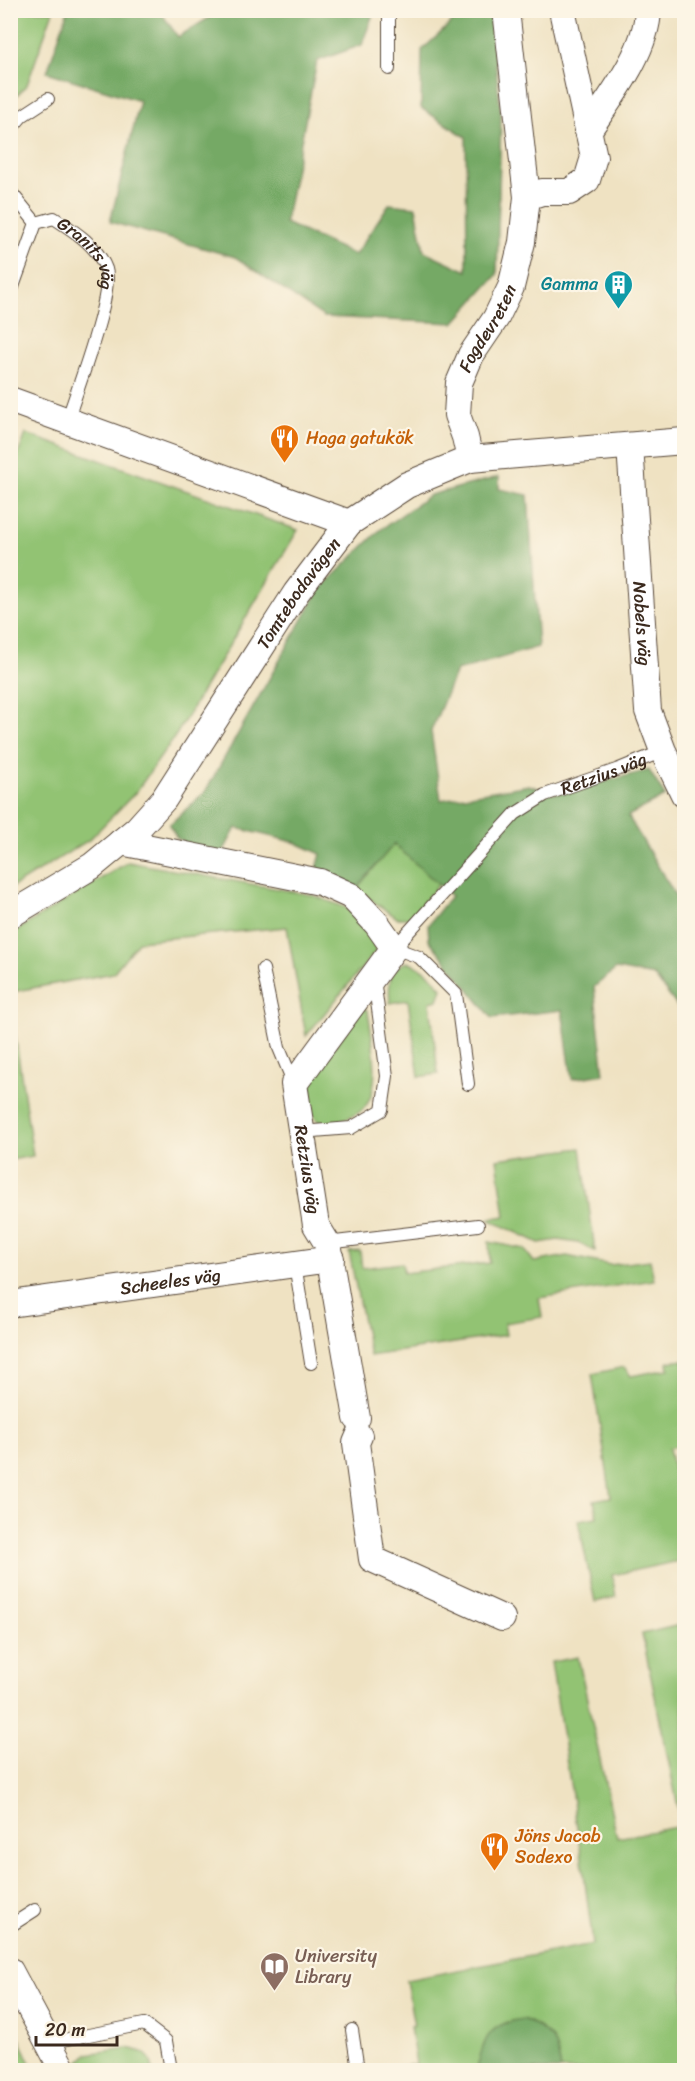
<svg xmlns="http://www.w3.org/2000/svg" width="695" height="2081" font-family="Sriracha,sans-serif">
	<style>
		.green { fill: #92c373; stroke: #667648; stroke-width: 1.5 }
		.forest { fill: #75a965; stroke: #586a42; stroke-width: 1.5 }
		.lines { fill: none; stroke-linecap: round; stroke-linejoin: round }
		.service-casing { stroke: #564637; stroke-width: 14 }
		.minor-casing { stroke: #564637; stroke-width: 28 }
		.service { stroke: #fff; stroke-width: 12 }
		.minor { stroke: #fff; stroke-width: 26 }
		.labels { text-anchor: middle; dominant-baseline: central; stroke-width: 4.5; stroke-linejoin: round; paint-order: stroke }
		.street-label { font-size: 18px; fill: #3b2a1e; stroke: #fcf5e5 }
		.culture-label { font-size: 18px; fill: #0d838f; stroke: #fcf5e5; text-anchor: end }
		.food-label { font-size: 18px; fill: #c56008; stroke: #fcf5e5; text-anchor: start }
		.education-label { font-size: 18px; fill: #785e54; stroke: #fcf5e5; text-anchor: start }
	</style>
	<rect width="100%" height="100%" fill="#fcf5e5"/>
	<filter id="ink" filterUnits="userSpaceOnUse"><feTurbulence type="fractalNoise" baseFrequency=".0167" numOctaves="2"/><feDisplacementMap in="SourceGraphic" scale="12" xChannelSelector="R" yChannelSelector="G"/><feConvolveMatrix kernelMatrix="1 2 1 2 8 2 1 2 1" color-interpolation-filters="sRGB"/></filter>
	<filter id="wash" filterUnits="userSpaceOnUse"><feTurbulence type="fractalNoise" baseFrequency=".008" numOctaves="4" result="noise"/><feDisplacementMap in="SourceGraphic" scale="24" xChannelSelector="R" yChannelSelector="G"/><feGaussianBlur stdDeviation="1.35" result="paint"/><feColorMatrix in="noise" values="0 0 0 0 0 0 0 0 0 0 0 0 0 0 0 0 0 1.4 0 .05"/><feComposite in="paint" operator="in"/></filter>
	<g filter="url(#wash)">
		<rect width="100%" height="100%" fill="#efe2c2"/>
		<path class="green" d="M11,10L53,11L27,85L11,101Z
			M26,434L298,530L176,735L136,792L89,840L11,888L10,474Z
			M394,843L439,884L410,918H397L356,889Z
			M128,862L312,895L347,908L371,934L376,951L306,1036L287,927L139,941L113,973L11,992V934Z
			M410,962L427,972L442,988L438,1000L430,1002L438,1074L419,1077L408,1000L390,1003C388,985 389,964 410,962Z
			M11,1007L33,1156L11,1160H10Z
			M361,1007L368,1010C371,1036 385,1091 361,1111C353,1117 340,1121 331,1125L319,1122L311,1113V1081Z
			M581,1148L595,1251L578,1243L558,1240L539,1243L488,1219L505,1216L497,1159Z
			M489,1242L524,1249L534,1262L567,1256L610,1265L650,1260L654,1280L539,1298L542,1317L504,1323L506,1335L370,1356L349,1252L360,1251L362,1268L402,1263L404,1273L490,1263Z
			M684,1360V1444L669,1448L684,1520V1560L612,1575L616,1597L595,1602L578,1520L597,1517L594,1500L611,1497L592,1374L624,1367L631,1376L669,1369L668,1362Z
			M684,1624V2070H377L416,2064L410,2027L414,2026L406,1980L593,1944L582,1859L551,1662L578,1657L617,1838L682,1826L642,1634Z
			M11,2020L34,2070H11Z
			M127,2048C143,2051 150,2053 153,2070H83L79,2062L87,2054Z"/>
		<path class="forest" d="M68,10L160,11L178,37L220,11H374L362,45L317,61L285,223L355,255L389,204L416,207L424,251L467,271L466,137L421,108L422,50L464,11H490L501,115L497,275L454,323L324,317L235,257L110,222L140,101L47,72Z
			M499,477V489L528,495L538,647L456,671L431,731L441,800L529,785L555,794L649,770L665,796L628,816L684,910V1015L654,976L616,969L594,987L604,1074L572,1079L562,1010L492,1018L429,940L428,925L451,896L394,844L356,889L315,876L321,854L294,842L236,828L217,863L177,838L169,825L205,792L320,589L380,530L430,495Z
			M523,2019C552,2033 556,2038 561,2070H477C483,2039 489,2023 523,2019Z"/>
	</g>
	<g filter="url(#ink)">
		<g class="lines">
			<defs>
				<g id="service">
					<path d="M389,10V69"/>
					<path d="M10,130L22,116L48,99"/>
					<path d="M10,191L36,223"/>
					<path id="s1" d="M10,295L36,223L54,218C74,231 97,245 106,269C114,293 76,393 67,421"/>
					<path d="M263,969L279,1048L294,1084"/>
					<path id="s2" d="M468,1084L456,994L419,957L394,948L515,814L545,795L619,769L663,751"/>
					<path d="M301,1132L351,1128L382,1110L387,1076L374,979"/>
					<path d="M327,1243L478,1225"/>
					<path d="M295,1264L311,1363"/>
					<path d="M10,1926L35,1910"/>
					<path d="M352,2030L358,2070"/>
					<path d="M48,2043L144,2024L166,2041L171,2070"/>
				</g>
				<g id="minor">
					<path d="M588,131C610,98 647,51 648,10"/>
					<path d="M527,197L542,192H569L587,180L594,157L562,10"/>
					<path d="M10,400L349,523"/>
					<path id="s3" d="M630,446L648,711L663,751L684,794"/>
					<path id="s4" d="M470,459L465,437L457,415L459,383L471,355L496,318L511,287L522,242L527,197L506,10"/>
					<path id="s5" d="M121,842L320,882L351,896L377,924L394,948L294,1084L316,1225L327,1243L357,1418"/>
					<path id="s6" d="M10,915L92,866L137,829L164,799L296,593L349,523L407,485L470,459L684,441"/>
					<path id="s7" d="M10,1304L331,1259"/>
					<path d="M359,1436L356,1443L372,1559L502,1618"/>
					<path d="M10,1971L63,2070"/>
				</g>
			</defs>
			<use href="#service" class="service-casing"/>
			<use href="#minor" class="minor-casing"/>
			<use href="#service" class="service"/>
			<use href="#minor" class="minor"/>
		</g>
	</g>
	<defs>
		<symbol id="building-pin" viewBox="-11 -11 22 30"><path d="M0 17L-7.5 6A9.5 9.5 0 1 1 7.5 6Z" fill="#0f9aa8" stroke="#fcf5e5"/><path d="M-4-6H4V6H1V3H-1V6H-4ZM-2.5-4.3h1.7v1.8h-1.7ZM.8-4.3h1.7v1.8H.8ZM-2.5-1h1.7V.8h-1.7ZM.8-1h1.7V.8H.8Z" fill="#fff"/></symbol>
		<symbol id="restaurant-pin" viewBox="-11 -11 22 30"><path d="M0 17L-7.5 6A9.5 9.5 0 1 1 7.5 6Z" fill="#e8710a" stroke="#fcf5e5"/><path d="M-5-6h1v4h1v-4h1v4h1v-4h1v5L-1.5 .5V6h-2V.5L-5-1ZM5-6V6H3V1.5H1.5Q1.5-4 5-6Z" fill="#fff"/></symbol>
		<symbol id="library-pin" viewBox="-11 -11 22 30"><path d="M0 17L-7.5 6A9.5 9.5 0 1 1 7.5 6Z" fill="#8d6e63" stroke="#fcf5e5"/><path d="M-6-4Q-3-5.5-.7-3.5V5Q-3 3-6 4ZM6-4Q3-5.5 .7-3.5V5Q3 3 6 4Z" fill="#fff"/></symbol>
	</defs>
	<g fill-rule="evenodd">
		<use href="#building-pin" x="602" y="268" width="33" height="45"/>
		<use href="#restaurant-pin" x="268" y="422" width="33" height="45"/>
		<use href="#restaurant-pin" x="478" y="1830" width="33" height="45"/>
		<use href="#library-pin" x="258" y="1950" width="33" height="45"/>
	</g>
	<g class="labels">
		<g class="street-label">
			<text stroke="none"><textPath href="#s1" startOffset="146">Granits väg</textPath></text>
			<text stroke="none"><textPath href="#s4" startOffset="140">Fogdevreten</textPath></text>
			<text stroke="none"><textPath href="#s6" startOffset="440">Tomtebodavägen</textPath></text>
			<text stroke="none"><textPath href="#s3" startOffset="178">Nobels väg</textPath></text>
			<text stroke="none"><textPath href="#s2" startOffset="448">Retzius väg</textPath></text>
			<text stroke="none"><textPath href="#s5" startOffset="560">Retzius väg</textPath></text>
			<text stroke="none"><textPath href="#s7" startOffset="162">Scheeles väg</textPath></text>
		</g>
		<g class="culture-label">
			<text x="598" y="284">Gamma</text>
		</g>
		<g class="food-label">
			<text x="306" y="438">Haga gatukök</text>
			<text x="515" y="1836">Jöns Jacob<tspan x="515" dy="21">Sodexo</tspan></text>
		</g>
		<g class="education-label">
			<text x="295" y="1956">University<tspan x="295" dy="21">Library</tspan></text>
		</g>
	</g>
	<rect width="695" height="2081" fill="none" stroke="#fcf5e5" stroke-width="36"/>
	<path d="M36 2036v9h81v-9" fill="none" stroke="#3b2a1e" stroke-width="3"/>
	<text x="45" y="2036" font-size="18" fill="#3b2a1e" stroke="#fcf5e5" stroke-width="4.5" paint-order="stroke">20 m</text>
</svg>
